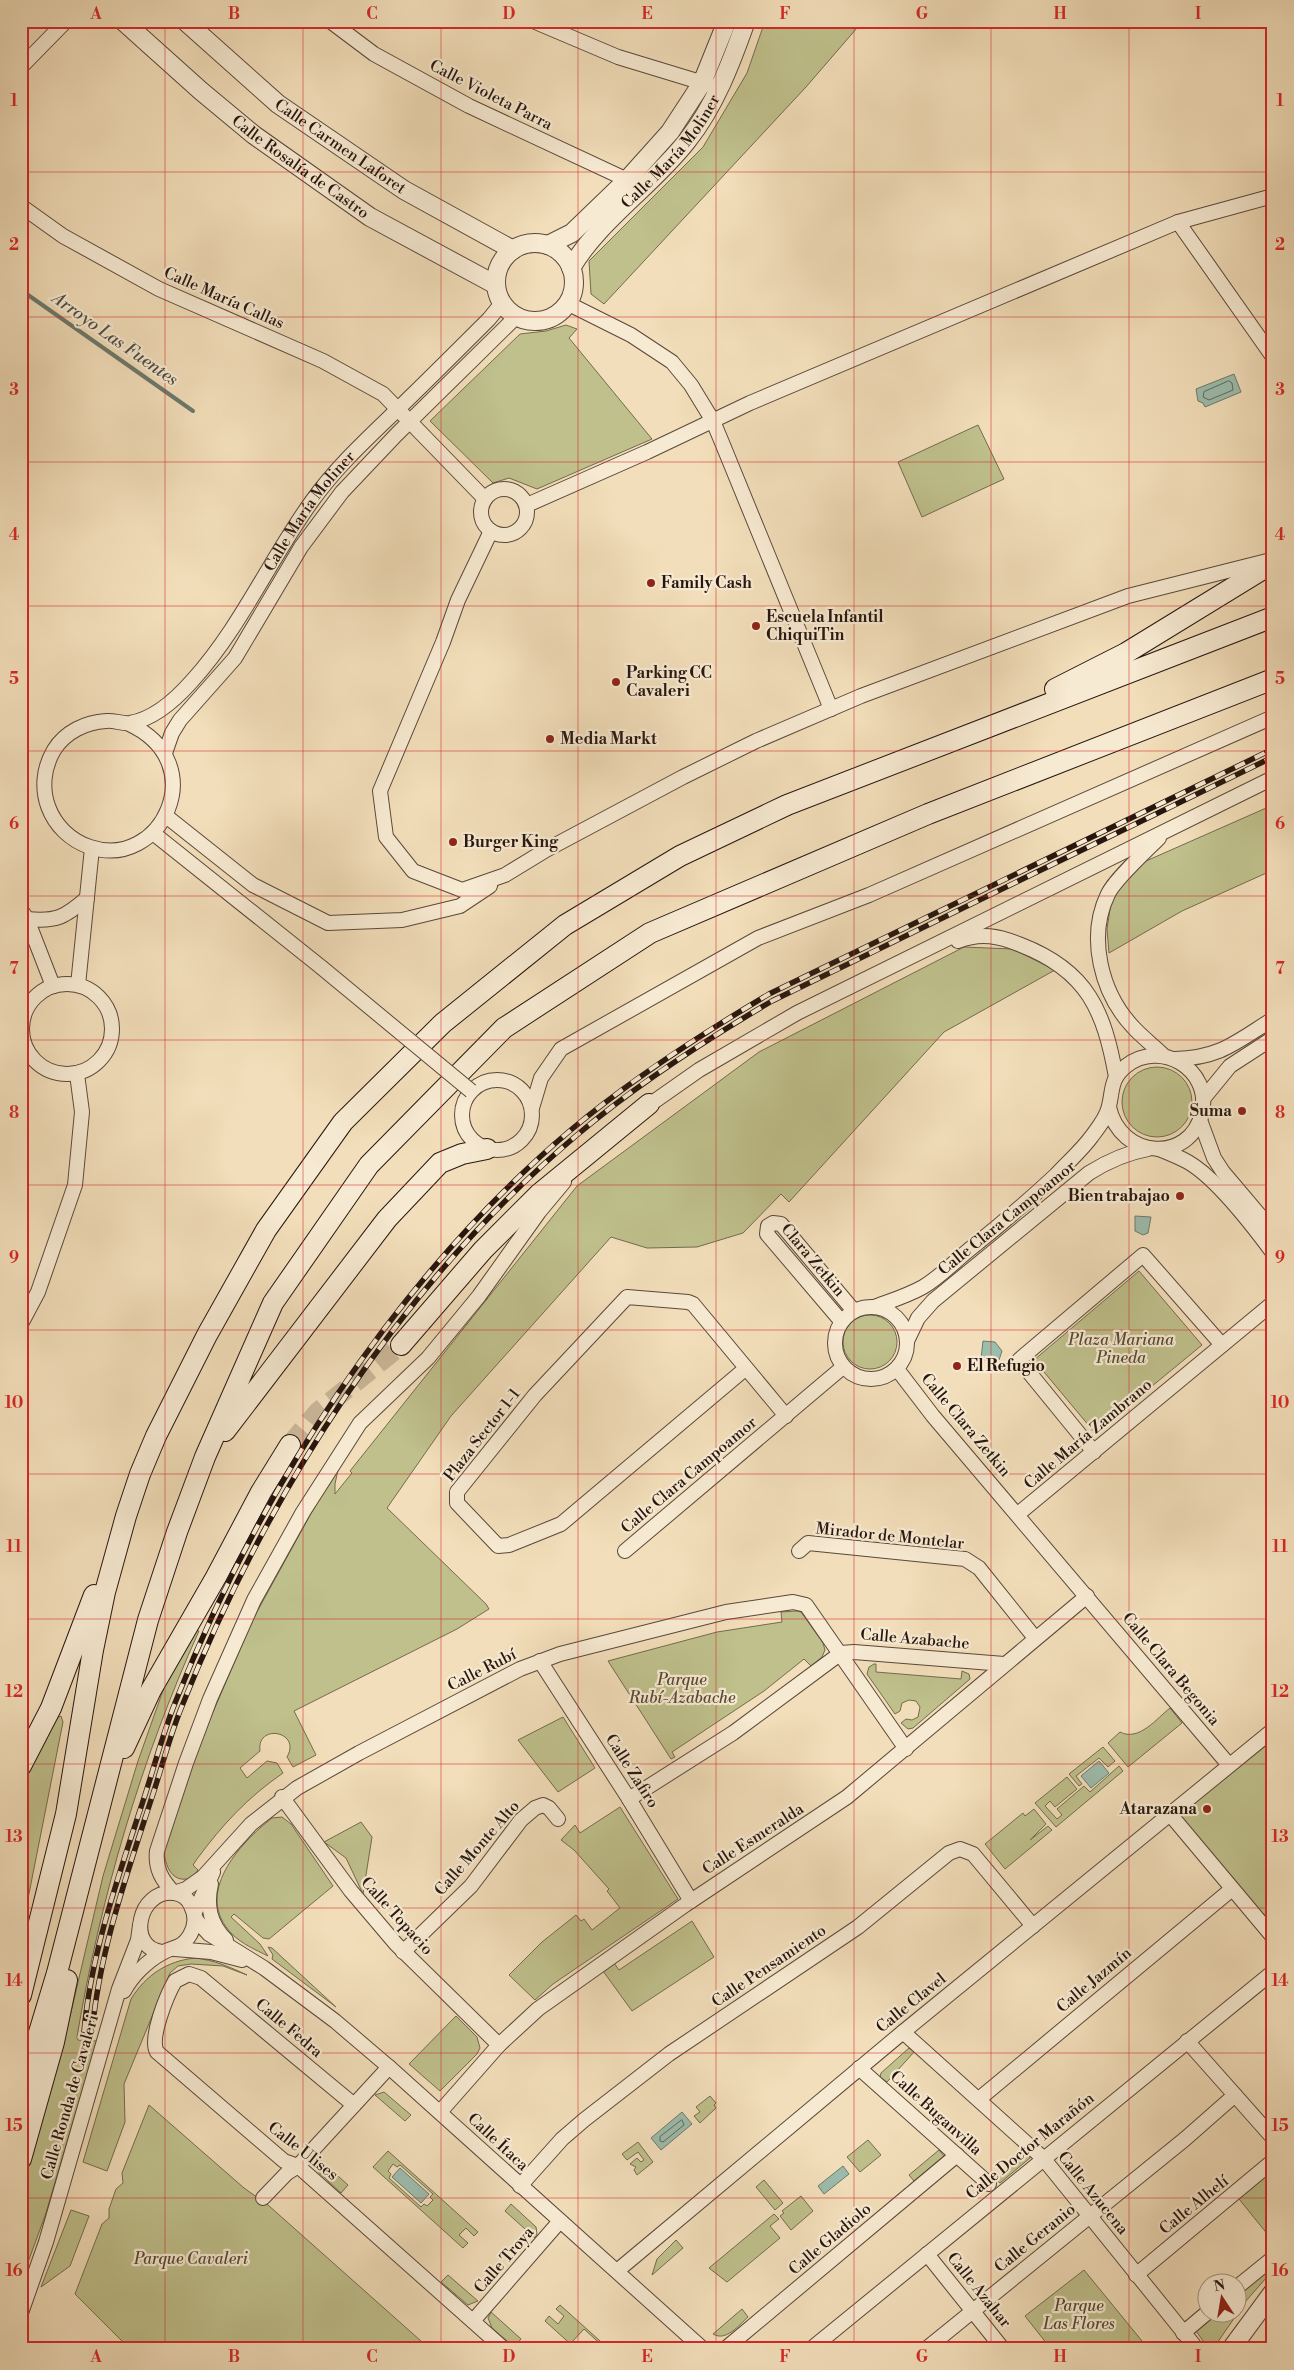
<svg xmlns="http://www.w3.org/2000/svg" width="1294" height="2370" font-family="'Libre Bodoni',serif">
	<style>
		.green { fill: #bfc08c; stroke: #736b4e; fill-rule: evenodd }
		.water { fill: #9cbcac; stroke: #6d7a6d }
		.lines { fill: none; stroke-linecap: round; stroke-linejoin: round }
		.shore { stroke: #62695e; stroke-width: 1 }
		.stream { stroke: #6d7a6d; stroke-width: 4 }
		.secondary-tunnel { stroke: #c9b698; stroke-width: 20; stroke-dasharray: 20 10; stroke-linecap: butt }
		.minor-casing { stroke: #5a483a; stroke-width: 16 }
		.tertiary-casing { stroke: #5a483a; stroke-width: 20 }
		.secondary-casing { stroke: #27160f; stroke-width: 22 }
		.minor { stroke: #f7ead2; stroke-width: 14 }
		.tertiary { stroke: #f7ead2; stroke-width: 18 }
		.secondary { stroke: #f7ead2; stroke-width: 20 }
		.rail-casing { stroke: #27160f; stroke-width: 5.5 }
		.rail { stroke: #f7ead2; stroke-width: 4; stroke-dasharray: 11; stroke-linecap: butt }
		.minor-bridge-casing { stroke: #5a483a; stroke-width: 16; stroke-linecap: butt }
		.minor-bridge { stroke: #f7ead2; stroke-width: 14 }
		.grid { fill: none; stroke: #d62828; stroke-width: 1; stroke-opacity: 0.55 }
		.poi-dot { fill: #8f2418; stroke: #f7ead2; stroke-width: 2 }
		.labels { text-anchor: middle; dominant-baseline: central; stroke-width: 4.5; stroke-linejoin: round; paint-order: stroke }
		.street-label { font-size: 16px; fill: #27160f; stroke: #f7ead2 }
		.poi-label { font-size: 16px; font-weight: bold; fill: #27160f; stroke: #f7ead2; text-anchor: start }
		.park-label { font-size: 16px; font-style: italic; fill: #554934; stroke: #f7ead2 }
		.water-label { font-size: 18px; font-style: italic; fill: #505046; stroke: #f7ead2 }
		.neatline { fill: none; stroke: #d62828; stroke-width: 2 }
		.grid-label { font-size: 16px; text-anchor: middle; font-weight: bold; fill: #d62828 }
	</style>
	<rect width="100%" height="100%" fill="#f2deba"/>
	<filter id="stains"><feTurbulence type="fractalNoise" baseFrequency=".004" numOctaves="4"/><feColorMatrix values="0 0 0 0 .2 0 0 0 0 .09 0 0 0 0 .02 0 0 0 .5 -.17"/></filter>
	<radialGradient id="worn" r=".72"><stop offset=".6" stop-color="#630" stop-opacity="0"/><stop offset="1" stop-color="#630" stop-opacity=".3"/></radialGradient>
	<path class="green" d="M765,21H863L806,87L604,304L591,294L589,261L703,147L747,73Z
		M566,325L577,329L569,338L652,439L537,489L509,478L493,483L430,421L520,334L546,331Z
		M978,425L1004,479L922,517L898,462Z
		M1273,805V870L1182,911L1109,953L1107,929L1112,896L1146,861Z
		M964,947L1013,949L1055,970L944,1032L789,1202L781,1194L743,1233L697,1247L647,1248L611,1237L451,1416L387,1508L486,1604L489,1609L457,1629L294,1711L316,1755L293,1767L287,1757C302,1731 256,1723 260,1751L240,1768L247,1778L267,1761L277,1763L283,1773C247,1798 223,1824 197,1859L193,1865L198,1870L193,1877C173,1886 164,1866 164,1848L201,1740L253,1619L336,1468L338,1470L335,1484V1494L352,1473L350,1471L577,1186L759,1052Z
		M1122 1102a35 35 0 1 1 70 0a35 35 0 1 1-70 0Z
		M1139,1271L1202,1345L1095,1433L1034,1360Z
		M843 1342a27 27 0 1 1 54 0a27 27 0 1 1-54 0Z
		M797,1611L801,1612L823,1643L825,1650L822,1657L811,1666L804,1659L764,1691L672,1752L675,1757L671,1759L608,1661L717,1632L782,1622L781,1612Z
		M195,1630L199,1631C141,1759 100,1899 77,2037L78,2040L97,2041L45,2216L21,2281V2188L67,2029L103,1876L138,1761L166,1682Z
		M874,1664H876V1672L961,1679L962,1671L969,1674L970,1679L913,1728L908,1729L901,1723L906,1719L912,1720L918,1717L920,1707L916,1701L909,1700L902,1703L900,1711L895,1714L867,1674L869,1667Z
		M1170,1708L1182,1723L1128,1767L1108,1743L1120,1732C1139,1742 1157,1718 1170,1708Z
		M61,1716L63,1722L21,1934V1779L56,1718Z
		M563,1717L595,1768L558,1792L518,1740Z
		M1273,1730V1937L1169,1813Z
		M1103,1747L1115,1761L1108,1767L1099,1758L1076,1776L1082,1784L1079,1786L1069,1774Z
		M1119,1766L1123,1771L1056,1827L1035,1803L1067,1777L1077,1789L1055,1807L1050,1801L1045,1806L1057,1819L1062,1815L1057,1809L1084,1786L1090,1792Z
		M620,1807L678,1899L553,1984L535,2000L509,1975L542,1942L576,1915L581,1921L584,1919L592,1930L620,1908L607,1891L609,1889L574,1850L561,1840L575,1825L580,1833Z
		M1034,1809L1046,1824L1030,1840L1048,1826L1052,1830L1005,1869L985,1844L1023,1813L1025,1816Z
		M282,1817L291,1824L333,1886L269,1939L263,1938L234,1914L231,1917L260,1944L268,1956C256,1950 242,1944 232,1934C193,1894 239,1844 272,1818Z
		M361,1822L372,1837L363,1894L346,1858L324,1842Z
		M692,1921L714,1957L632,2011L603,1971L614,1963L619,1970Z
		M268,1947L272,1948L336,2007L272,1959L273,1955Z
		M195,1958C214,1960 230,1967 247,1975L223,1966L191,1964L178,1966L170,1973L124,2084L125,2122L107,2171L83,2162L131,1999C146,1975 167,1961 195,1958Z
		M456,2016L477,2037L480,2048L477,2054L440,2091L409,2064Z
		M909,2048L914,2052L887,2082L880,2077L881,2073Z
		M384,2092L411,2115L405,2121L375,2095Z
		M710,2096L716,2103L714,2105L716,2108L700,2123L694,2116L700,2112L696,2107Z
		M149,2105L244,2188L268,2205L430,2349H130L75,2294L102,2224L109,2218V2209L116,2189L123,2183L122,2173Z
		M868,2140L881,2155L860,2172L847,2157Z
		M638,2142L653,2162L637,2175L634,2170L636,2167L630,2164L637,2158L641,2162L644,2160L638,2152L627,2160L622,2154Z
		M939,2150L944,2156L914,2181L909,2175Z
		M1024,2150L1030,2155V2158L1000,2183L995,2179L998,2178Z
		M388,2151L478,2232L474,2236L466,2228L459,2235L468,2243L463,2248L373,2167ZM393,2164L397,2167L400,2165L433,2194L430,2197L433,2200L427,2206L424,2204L421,2207L389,2178L391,2174L388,2171Z
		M318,2158L348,2185L341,2193L315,2169L316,2162Z
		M1273,2170V2241L1239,2199Z
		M764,2180L783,2203L775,2210L756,2187Z
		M801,2196L813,2211L791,2230L780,2216L784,2213L782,2211Z
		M511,2204L536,2227L537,2234L535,2238L505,2211Z
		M71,2210L89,2216L70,2266L41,2287Z
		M774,2214L779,2219L770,2226L780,2238L727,2282L709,2268Z
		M676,2240L683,2248L652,2275L657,2259Z
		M1273,2264V2270L1246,2301L1213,2349H1209L1196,2331L1217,2313L1236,2312L1237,2296Z
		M1084,2270L1142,2341L1148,2349H1051L1025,2316Z
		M448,2275L478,2301L468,2305L441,2282Z
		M560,2305L609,2349H606L584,2329L572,2342L580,2349H576L545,2321L549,2316L558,2324L564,2316L556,2309Z
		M742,2309L748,2317C739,2325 726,2342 713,2334Z
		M491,2312L521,2339L514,2347L492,2328L488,2318Z"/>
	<path class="water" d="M1234,374L1241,392L1205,407L1203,403L1198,401L1196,389Z
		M1135,1216L1151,1217L1148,1233L1143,1235L1135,1231Z
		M983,1341L995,1342L1002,1351L999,1360L994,1362L981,1359Z
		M1099,1761L1109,1773L1091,1788L1081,1776Z
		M682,2112L692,2124L661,2150L651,2138Z
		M843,2166L849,2174L824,2194L818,2186Z
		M400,2168L429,2194L421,2203L392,2177Z"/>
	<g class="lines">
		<path class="shore" d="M1229,381L1232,383L1233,390L1209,400L1203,397L1204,392Z
			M682,2120L684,2125L663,2142L660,2141V2137Z"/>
		<path class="stream" d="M21,290L193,411"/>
		<path class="secondary-tunnel" d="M290,1445L318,1412L401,1345"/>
		<defs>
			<g id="minor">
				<path d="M330,21L374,54L469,106L636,184"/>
				<path d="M533,21L618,57L710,85"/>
				<path d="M21,67L66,21"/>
				<path d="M21,206L63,236L159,289L323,361L383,394L485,499"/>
				<path d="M1178,222L1273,357"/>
				<path d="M567,303L631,335L672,362L691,385L713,421L723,445L831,709"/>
				<circle cx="504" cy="512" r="23"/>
				<path d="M527,505L647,452L750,403L1178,222L1273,196"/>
				<path d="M491,531L458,600L443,642L380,791L386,837L413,871L462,890L505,875L546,850L683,777L756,741L861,696L1128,596L1267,561"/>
				<path id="s1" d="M129,724C214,763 161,871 90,847C49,833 32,787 54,750C65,732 86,722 106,721C114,720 122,724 130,723C154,719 177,698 192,681C241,627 270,559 312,501C337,466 369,437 400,407C430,378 460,348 489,319L502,303"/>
				<path d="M165,753L172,733L180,720L235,658L301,547L342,492L397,434L517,316"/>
				<path d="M166,816L253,885L328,923L402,920L460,906L490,886"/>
				<path d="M153,833L321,967"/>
				<path d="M1159,838C1147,850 1115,879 1108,894C1087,937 1101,993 1133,1027C1142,1037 1154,1046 1164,1056"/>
				<path d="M21,910L27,919L53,986"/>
				<path d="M27,919C57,922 65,917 87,898"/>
				<path d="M958,941C981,932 999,936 1021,945C1088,971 1104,1011 1116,1077"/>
				<circle cx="67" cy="1029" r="45"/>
				<path d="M78,985L92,848"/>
				<path d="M1175,1059C1220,1058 1236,1042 1273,1019"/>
				<circle cx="497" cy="1115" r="35"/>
				<path d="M1203,1099L1230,1066L1273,1038"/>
				<path d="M532,1108L541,1078L561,1049L758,938L869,895L1273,717"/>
				<path d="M642,1110L699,1070L797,1013L1273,778"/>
				<path d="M1200,1120L1214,1158L1223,1172L1273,1231"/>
				<path d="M1159,1149C1169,1153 1179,1157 1188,1162C1216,1178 1253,1226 1273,1253"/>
				<path d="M564,1182L539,1212L479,1296L428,1358L360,1423L303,1512L254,1600L210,1699L186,1763L157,1851C155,1869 162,1880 174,1893L186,1889L203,1877L251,1824L297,1788L359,1753L520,1669L560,1654L726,1612L793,1602L806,1605L906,1749"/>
				<circle cx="871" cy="1343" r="36"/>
				<path d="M874,1307C890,1301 907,1296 923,1287C940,1277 955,1261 970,1249C1000,1225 1028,1201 1056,1175C1068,1162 1082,1150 1092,1136C1098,1128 1107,1117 1109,1106C1113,1090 1110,1079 1126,1066C1160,1039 1212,1069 1202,1113C1190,1164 1120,1159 1109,1107"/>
				<path d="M841,1321L767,1234L768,1226L773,1223L781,1224L854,1311"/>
				<path d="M21,1324L38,1292L75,1185L82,1112L77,1074"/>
				<path d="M907,1341L918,1318L933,1301L1089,1173C1108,1161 1126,1153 1148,1149"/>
				<path d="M745,1369L561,1524L509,1545L498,1546L457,1503V1492L535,1395L627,1297L688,1302L693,1304L786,1416"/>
				<path d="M897,1369L933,1416L1229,1765"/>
				<path d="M1094,1452L1019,1360L1143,1255L1222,1345"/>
				<path d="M1018,1514L1273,1303"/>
				<path d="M625,1551L843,1367"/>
				<path d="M799,1551L808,1543L965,1559L979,1568L1035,1638"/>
				<path d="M540,1661L629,1799L691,1901"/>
				<path d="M282,1797L351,1891L396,1944L499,2045"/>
				<path d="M629,1799L733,1733L841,1653L854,1652L1004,1664"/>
				<path d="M1169,1813L1273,1937"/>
				<path d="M213,1872L194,1914L197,1921L209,1934L264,1968L335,2021L389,2067L703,2349"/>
				<path d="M211,1884C206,1906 210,1924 226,1940"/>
				<path d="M175,1949L211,1952L242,1960"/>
				<path d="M403,1952L471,1886L521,1820L535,1808L543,1805L549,1808L558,1819"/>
				<path d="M124,1991C132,1976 147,1961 162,1953C173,1946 181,1950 190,1935C195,1926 196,1915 191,1906C188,1898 182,1894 174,1893C138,1889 126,1948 162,1952"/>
				<path d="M903,2032L1043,2158L1197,2349"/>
				<path d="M1187,2041L1273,2138"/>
				<path d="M859,2068L989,2184"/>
				<path d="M979,2099L1232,1889"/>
				<path d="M354,2105L201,1978L189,1974L175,1981C167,1995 149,2038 157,2052L284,2161L298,2166L504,2349"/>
				<path d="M440,2112L499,2045L538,2009L685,1905L847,1797L1087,1596"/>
				<path d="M520,2186L562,2139L584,2120L669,2054L858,1927L949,1853L960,1849L973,1854L1033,1926"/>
				<path d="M263,2198L287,2173L298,2166L389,2067"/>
				<path d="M927,2254L1003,2349"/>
				<path d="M617,2271L903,2032L1273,1730"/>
				<path d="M1136,2275L1273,2161"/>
				<path d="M1236,2288L1273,2258"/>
				<path d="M21,2313L46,2242L119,1989L138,1940L140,1925"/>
				<path d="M473,2321L560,2221"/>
				<path d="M1183,2333L1208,2312"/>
				<path d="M725,2349L957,2155"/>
				<path d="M811,2349L1273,1972"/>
				<path d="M926,2349L1185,2139L1235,2095"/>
				<path d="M1269,2349L1273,2343"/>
			</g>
			<g id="tertiary">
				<path id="s2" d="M123,21L201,91L254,135L370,217L496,285"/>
				<path id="s3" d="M185,21L278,104L404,190L513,250"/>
				<circle cx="535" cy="282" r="39"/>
				<path d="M548,245L572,233L627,180L670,132L702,83L727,21"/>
				<path id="s4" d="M571,268C600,219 652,186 687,141C715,106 731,63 746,21"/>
				<path d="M1231,2349L1273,2292"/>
			</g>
			<path id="secondary" d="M1055,689L1126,653L1273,563
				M401,1345L483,1250L539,1194L649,1104
				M225,1431L387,1219L440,1163L462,1154L487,1149
				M124,1748L151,1690L216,1577L261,1492L290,1445
				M21,1766L51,1708L94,1595
				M21,1995L66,1814L93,1650L105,1592L126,1516L140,1474L156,1436L207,1335L266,1230L343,1122L443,1023L565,925L680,856L787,805L1273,617
				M21,2092L57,1973L148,1620L177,1532L205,1457L273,1303L369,1165L504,1028L650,933L928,814L1273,679
				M21,2159L54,2042L67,1980"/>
		</defs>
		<use href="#minor" class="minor-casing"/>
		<use href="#tertiary" class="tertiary-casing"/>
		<use href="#secondary" class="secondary-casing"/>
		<use href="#minor" class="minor"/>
		<use href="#tertiary" class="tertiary"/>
		<use href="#secondary" class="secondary"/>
		<defs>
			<path id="rail" d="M84,2032C91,1951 120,1872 145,1795C155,1764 163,1733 175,1703C258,1492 397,1276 572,1129C633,1078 700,1035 769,994L1273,749
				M92,2033C99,1952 127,1874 152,1797C162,1767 170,1735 182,1706C266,1495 402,1282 577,1135C637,1084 704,1041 772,1001L1273,757"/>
		</defs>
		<use href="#rail" class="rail-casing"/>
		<use href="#rail" class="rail"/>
		<defs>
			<path id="minor-bridge" d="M321,967L471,1091"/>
		</defs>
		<use href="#minor-bridge" class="minor-bridge-casing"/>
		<use href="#minor-bridge" class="minor-bridge"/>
	</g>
	<path class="grid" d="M165,21V2349M303,21V2349M441,21V2349M578,21V2349M716,21V2349M854,21V2349M991,21V2349M1129,21V2349M21,172H1273M21,317H1273M21,462H1273M21,606H1273M21,751H1273M21,896H1273M21,1040H1273M21,1185H1273M21,1330H1273M21,1474H1273M21,1619H1273M21,1764H1273M21,1908H1273M21,2053H1273M21,2198H1273"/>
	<g class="poi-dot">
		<circle cx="651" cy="583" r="5"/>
		<circle cx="756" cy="626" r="5"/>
		<circle cx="616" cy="682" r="5"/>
		<circle cx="550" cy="739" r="5"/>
		<circle cx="453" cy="842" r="5"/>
		<circle cx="1242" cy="1111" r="5"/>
		<circle cx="1180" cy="1196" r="5"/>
		<circle cx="957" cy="1366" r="5"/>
		<circle cx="1207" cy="1809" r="5"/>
	</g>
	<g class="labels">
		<g class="street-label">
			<text transform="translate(491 95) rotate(27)">Calle Violeta Parra</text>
			<text stroke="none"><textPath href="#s3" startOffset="200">Calle Carmen Laforet</textPath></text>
			<text stroke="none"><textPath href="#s4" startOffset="154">Calle María Moliner</textPath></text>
			<text stroke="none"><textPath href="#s2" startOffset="230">Calle Rosalía de Castro</textPath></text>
			<text transform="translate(224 298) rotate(24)">Calle María Callas</text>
			<text stroke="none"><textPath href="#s1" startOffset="688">Calle María Moliner</textPath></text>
			<text transform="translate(1007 1218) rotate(-39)">Calle Clara Campoamor</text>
			<text transform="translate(813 1260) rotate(50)">Clara Zetkin</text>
			<text transform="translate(966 1425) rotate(50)">Calle Clara Zetkin</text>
			<text transform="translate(1088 1434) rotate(-40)">Calle María Zambrano</text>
			<text transform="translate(482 1435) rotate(-52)">Plaza Sector 1-1</text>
			<text transform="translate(689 1475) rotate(-40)">Calle Clara Campoamor</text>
			<text transform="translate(890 1536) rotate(6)">Mirador de Montelar</text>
			<text transform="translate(915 1639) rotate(5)">Calle Azabache</text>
			<text transform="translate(1171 1669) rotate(50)">Calle Clara Begonia</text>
			<text transform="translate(482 1670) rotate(-27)">Calle Rubí</text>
			<text transform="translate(632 1771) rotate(57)">Calle Zafiro</text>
			<text transform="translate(753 1839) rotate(-33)">Calle Esmeralda</text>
			<text transform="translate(477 1848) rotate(-49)">Calle Monte Alto</text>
			<text transform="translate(397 1916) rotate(48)">Calle Topacio</text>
			<text transform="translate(769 1966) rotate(-34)">Calle Pensamiento</text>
			<text transform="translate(1094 1980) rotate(-40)">Calle Jazmín</text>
			<text transform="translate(911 2003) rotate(-39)">Calle Clavel</text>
			<text transform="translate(289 2028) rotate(40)">Calle Fedra</text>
			<text transform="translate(70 2097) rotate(-74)">Calle Ronda de Cavaleri</text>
			<text transform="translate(936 2113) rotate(42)">Calle Buganvilla</text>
			<text transform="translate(498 2142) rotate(43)">Calle Ítaca</text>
			<text transform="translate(1030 2146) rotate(-39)">Calle Doctor Marañón</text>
			<text transform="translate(303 2151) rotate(38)">Calle Ulises</text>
			<text transform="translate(1093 2193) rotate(51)">Calle Azucena</text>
			<text transform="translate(1194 2205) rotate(-39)">Calle Alhelí</text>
			<text transform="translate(1035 2238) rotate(-39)">Calle Geranio</text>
			<text transform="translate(830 2239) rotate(-40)">Calle Gladiolo</text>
			<text transform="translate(504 2260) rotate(-49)">Calle Troya</text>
			<text transform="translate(979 2290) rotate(51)">Calle Azahar</text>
		</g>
		<g class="poi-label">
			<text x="661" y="583">Family Cash</text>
			<text x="766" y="617">Escuela Infantil<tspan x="766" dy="18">ChiquiTin</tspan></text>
			<text x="626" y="673">Parking CC<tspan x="626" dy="18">Cavaleri</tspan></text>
			<text x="560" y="739">Media Markt</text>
			<text x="463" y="842">Burger King</text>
			<text x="1232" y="1111" text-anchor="end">Suma</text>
			<text x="1170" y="1196" text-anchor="end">Bien trabajao</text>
			<text x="967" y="1366">El Refugio</text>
			<text x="1197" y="1809" text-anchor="end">Atarazana</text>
		</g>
		<g class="park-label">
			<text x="1121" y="1340">Plaza Mariana<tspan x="1121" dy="18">Pineda</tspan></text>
			<text x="682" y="1680">Parque<tspan x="682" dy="18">Rubí-Azabache</tspan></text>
			<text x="191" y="2259">Parque Cavaleri</text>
			<text x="1079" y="2306">Parque<tspan x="1079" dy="18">Las Flores</tspan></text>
		</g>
		<g class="water-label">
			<text transform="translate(115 339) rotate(35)">Arroyo Las Fuentes</text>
		</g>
	</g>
	<rect width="1294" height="2370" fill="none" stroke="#f2deba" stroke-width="55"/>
	<g transform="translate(1222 2298) rotate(348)"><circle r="24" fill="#f7ead2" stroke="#a49584"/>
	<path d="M0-4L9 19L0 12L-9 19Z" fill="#8f2418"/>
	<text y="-8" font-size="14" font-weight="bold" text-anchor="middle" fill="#27160f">N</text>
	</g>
	<rect x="28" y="28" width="1238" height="2314" class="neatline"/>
	<g class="grid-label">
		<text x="96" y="19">A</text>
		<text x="234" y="19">B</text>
		<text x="372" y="19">C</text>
		<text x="509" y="19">D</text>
		<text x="647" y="19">E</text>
		<text x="785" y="19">F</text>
		<text x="922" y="19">G</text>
		<text x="1060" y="19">H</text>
		<text x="1198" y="19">I</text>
		<text x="14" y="106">1</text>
		<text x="1280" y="106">1</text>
		<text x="14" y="250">2</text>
		<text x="1280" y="250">2</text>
		<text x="14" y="395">3</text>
		<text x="1280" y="395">3</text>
		<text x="14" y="540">4</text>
		<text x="1280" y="540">4</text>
		<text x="14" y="684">5</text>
		<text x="1280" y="684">5</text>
		<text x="14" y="829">6</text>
		<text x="1280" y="829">6</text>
		<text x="14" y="974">7</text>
		<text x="1280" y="974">7</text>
		<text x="14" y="1118">8</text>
		<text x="1280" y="1118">8</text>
		<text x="14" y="1263">9</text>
		<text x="1280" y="1263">9</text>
		<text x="14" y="1408">10</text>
		<text x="1280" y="1408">10</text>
		<text x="14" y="1552">11</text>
		<text x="1280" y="1552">11</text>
		<text x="14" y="1697">12</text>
		<text x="1280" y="1697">12</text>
		<text x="14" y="1842">13</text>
		<text x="1280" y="1842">13</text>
		<text x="14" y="1986">14</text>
		<text x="1280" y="1986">14</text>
		<text x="14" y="2131">15</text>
		<text x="1280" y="2131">15</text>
		<text x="14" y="2276">16</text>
		<text x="1280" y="2276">16</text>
		<text x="96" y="2362">A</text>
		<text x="234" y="2362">B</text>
		<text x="372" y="2362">C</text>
		<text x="509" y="2362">D</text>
		<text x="647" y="2362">E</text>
		<text x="785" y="2362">F</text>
		<text x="922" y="2362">G</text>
		<text x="1060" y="2362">H</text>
		<text x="1198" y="2362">I</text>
	</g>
	<rect width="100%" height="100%" filter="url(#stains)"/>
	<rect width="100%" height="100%" fill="url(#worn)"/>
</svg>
